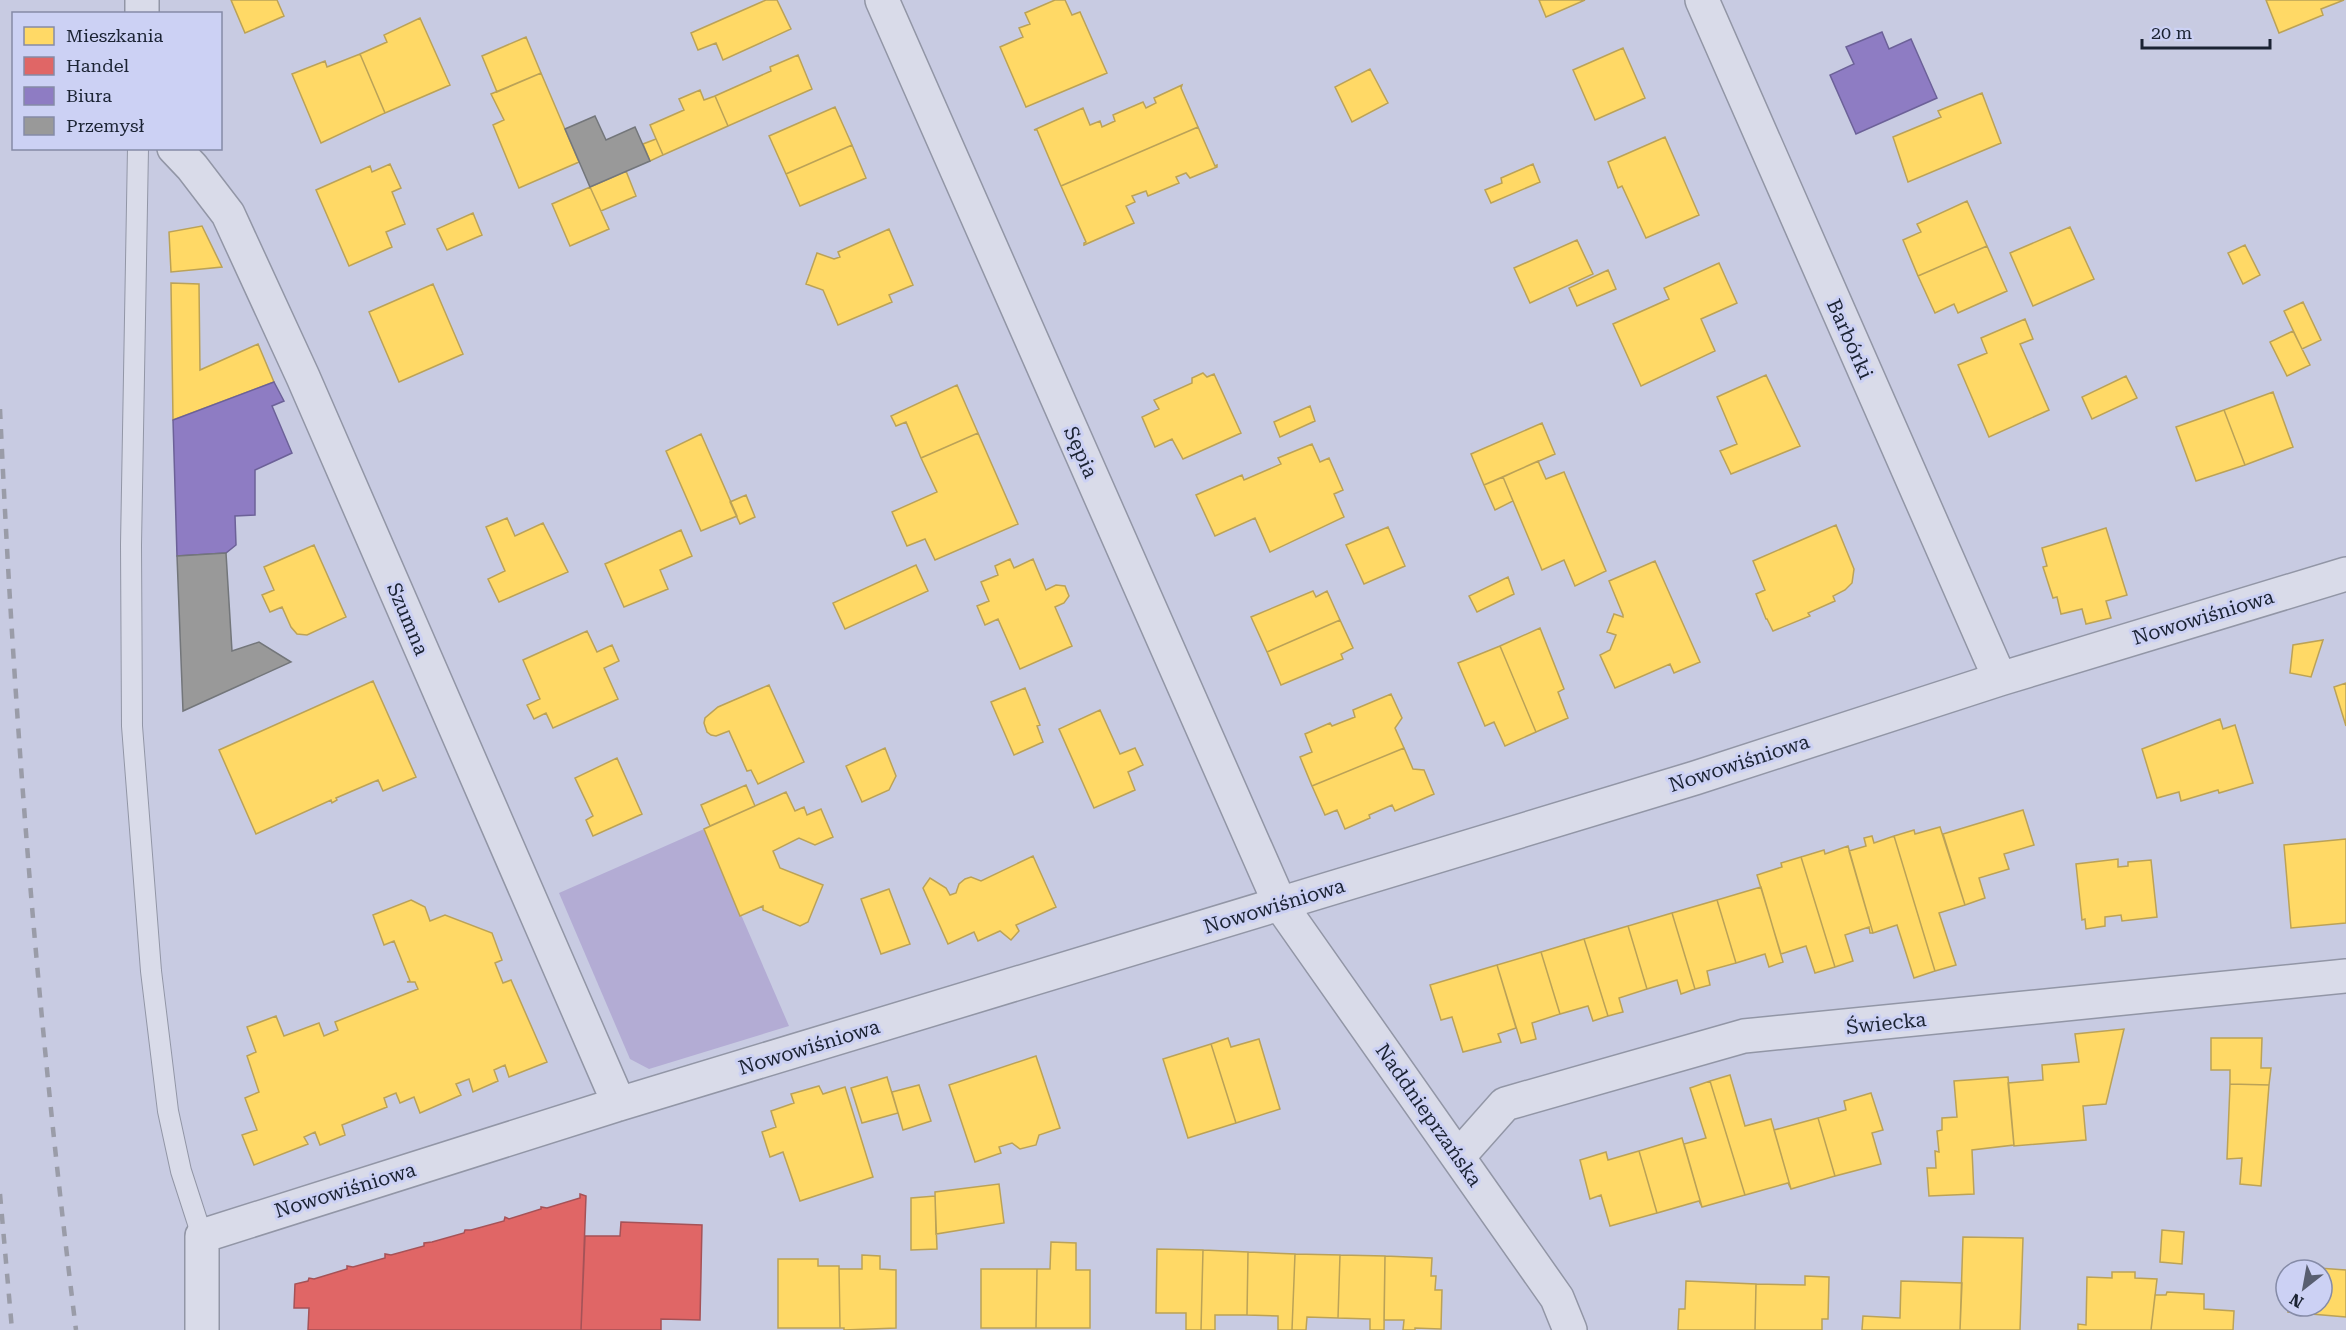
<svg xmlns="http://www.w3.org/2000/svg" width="2346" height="1330" font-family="'Roboto Serif',serif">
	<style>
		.green { fill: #b3acd4 }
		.homes { fill: #ffd966; stroke: #bba257; stroke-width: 1.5 }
		.shops { fill: #e06666; stroke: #a55257; stroke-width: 1.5 }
		.offices { fill: #8e7cc3; stroke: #6c6198; stroke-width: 1.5 }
		.industry { fill: #999; stroke: #73767a; stroke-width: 1.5 }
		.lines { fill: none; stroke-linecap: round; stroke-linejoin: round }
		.service-casing { stroke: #9296a6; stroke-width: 22 }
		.minor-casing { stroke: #9296a6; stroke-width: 36 }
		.service { stroke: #d9dbe9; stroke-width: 20 }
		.minor { stroke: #d9dbe9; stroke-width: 33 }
		.rail { stroke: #9a9ca8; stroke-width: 4.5; stroke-dasharray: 10 10; stroke-linecap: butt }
		.labels { text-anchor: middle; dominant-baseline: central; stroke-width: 6; stroke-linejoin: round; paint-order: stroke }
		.street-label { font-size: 20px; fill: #1b2333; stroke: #ccd1f4 }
	</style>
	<rect width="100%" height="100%" fill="#c8cbe2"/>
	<path class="green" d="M704,829L789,1026L649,1069L630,1059L559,893Z"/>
	<path class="homes" d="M231,0H277L284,16L245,33Z
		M766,0H777L791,29L723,60L716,43L698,50L691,33Z
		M1055,0H1065L1072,15L1080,12L1107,73L1026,107L1000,47L1023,37L1019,28L1030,24L1025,13Z
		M1539,0H1585L1546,17Z
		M2266,0H2344L2321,9L2323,15L2279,33Z
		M420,18L450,85L385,113L360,54L387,42L384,35Z
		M526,37L541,73L497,92L482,56Z
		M1623,48L1645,98L1595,120L1573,70Z
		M360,54L385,113L321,143L292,74L325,61L327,67Z
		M798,55L812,89L728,126L715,96L771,71L770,67Z
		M1370,69L1388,103L1352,122L1335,87Z
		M541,73L579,162L519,188L493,125L504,120L491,94Z
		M1182,85L1181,88L1198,127L1061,186L1037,130H1034L1083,108L1090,125L1100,121L1102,127L1115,121L1113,115L1143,102L1146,108L1156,103L1154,98Z
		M700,90L704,100L715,96L728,126L663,155L650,125L684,110L679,99Z
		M1982,93L2001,143L1908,182L1893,137L1941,117L1938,111Z
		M835,107L852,145L786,174L769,136Z
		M1198,127L1215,166L1217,165V167L1190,178L1186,173L1176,177L1179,183L1148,196L1146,191L1132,196L1135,202L1126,206L1134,223L1084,245V243L1086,242L1061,186Z
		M1665,137L1699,215L1646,238L1622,186L1618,188L1608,162Z
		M656,139L663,155L650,161L643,144Z
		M852,145L866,178L800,206L786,174Z
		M390,164L401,188L392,192L405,224L386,232L392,247L349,266L316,190L370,166L372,172Z
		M1533,164L1540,182L1491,203L1485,190L1502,183L1501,178Z
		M626,171L636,196L601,211L590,187Z
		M590,187L609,229L570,246L552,204Z
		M1967,201L1987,246L1918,276L1903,240L1921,232L1917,224Z
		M473,213L482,235L447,250L437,229Z
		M202,226L222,267L171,272L169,232Z
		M2070,227L2094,279L2033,306L2010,253Z
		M889,229L913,285L889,295L892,302L838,325L823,290L806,284L817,253L834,259L840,257L838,252Z
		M1577,240L1593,274L1530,303L1514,268Z
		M2245,245L2260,275L2243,284L2228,253Z
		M1987,246L2007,291L1960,312L1958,313L1954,304L1935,313L1918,276Z
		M1719,263L1737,303L1701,319L1715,351L1641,386L1613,324L1669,299L1664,288Z
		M1608,270L1616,289L1577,306L1569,288Z
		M171,283L199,284L200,370L258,344L274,382L173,420Z
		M433,284L463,354L399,382L369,312Z
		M2303,302L2321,340L2302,349L2284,311Z
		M2025,319L2033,339L2020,344L2049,410L1989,437L1958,365L1987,353L1981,338Z
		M2293,331L2310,365L2287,376L2270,342Z
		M1203,373L1207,377L1214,374L1241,433L1183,459L1172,439L1155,447L1142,417L1159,409L1154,400L1192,383V378Z
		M1766,375L1800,446L1731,474L1720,451L1737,444L1717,397Z
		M2126,376L2137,398L2092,419L2082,397Z
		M957,385L978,433L921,458L906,422L896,426L891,416Z
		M2273,392L2293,447L2245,465L2224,410Z
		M1310,406L1315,421L1280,437L1274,422Z
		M2224,410L2245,465L2196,481L2176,427Z
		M1542,423L1555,454L1484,485L1471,454Z
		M978,433L1018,524L935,560L925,539L907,546L892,512L937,492L921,458Z
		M701,434L737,516L701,531L666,451Z
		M1312,444L1320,462L1329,458L1343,490L1334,494L1344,517L1270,552L1255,518L1215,536L1196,495L1242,475L1244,480L1281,464L1278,458Z
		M1538,461L1546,479L1564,472L1606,571L1575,586L1564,560L1542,570L1503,477Z
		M1503,477L1513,501L1495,510L1484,485Z
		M746,495L755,517L740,524L730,502Z
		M507,518L515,536L543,523L568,572L499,602L488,579L505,571L486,527Z
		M1836,525L1854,569L1852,583L1845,590L1833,596L1835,601L1808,613L1810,616L1773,631L1767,619H1766L1756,594L1765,590L1753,561Z
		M1388,527L1405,566L1364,584L1346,545Z
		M2106,528L2127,595L2106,601L2111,618L2086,624L2082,609L2061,614L2057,597L2053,598L2043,567L2047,566L2042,548Z
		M681,530L692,556L660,570L668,589L624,607L605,564Z
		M314,545L346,617L307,635L297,634L291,627L282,607L270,612L262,595L274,590L264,567Z
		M1010,559L1014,568L1033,559L1046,590L1056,585L1065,586L1069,596L1064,603L1055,607L1072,646L1020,669L998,619L985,625L977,606L989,601L981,582L998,575L995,566Z
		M1655,561L1700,662L1674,673L1670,664L1615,688L1600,655L1610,650L1616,635L1607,632L1614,614L1623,617V615L1609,581Z
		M916,565L928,591L845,629L833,603Z
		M1508,577L1514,594L1477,612L1469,596Z
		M1313,591L1316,597L1327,591L1340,620L1267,652L1251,617Z
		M1340,620L1353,648L1341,654L1343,659L1281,685L1267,652Z
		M1540,628L1564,689L1558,692L1568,718L1536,732L1500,646Z
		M587,631L597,652L612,645L619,661L604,668L618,699L553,728L546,713L534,719L527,705L540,699L523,660Z
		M2323,640L2311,677L2290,673L2293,645Z
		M1500,646L1536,732L1505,746L1494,722L1485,726L1458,663Z
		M373,681L416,777L383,791L378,780L336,798L337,800L332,803L331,800L256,834L219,750Z
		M2346,683V726L2334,687Z
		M769,685L804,762L758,784L751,770L747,771L729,731L716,736L711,735L707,732L704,723L705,718L718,707Z
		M1025,688L1040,725L1037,726L1043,742L1014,755L991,702Z
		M1391,694L1402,718L1395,728L1404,748L1312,786L1300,757L1312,752L1305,734L1330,723L1332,726L1355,717L1353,710Z
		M1100,710L1120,754L1135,748L1143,765L1128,772L1135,790L1094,808L1059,729Z
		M2220,719L2223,729L2235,725L2253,783L2219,793L2218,790L2181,801L2179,792L2157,798L2142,749Z
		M885,748L896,776L889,790L862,802L846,766Z
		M1404,748L1413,769L1424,770L1434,794L1395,811L1392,805L1369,815L1370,818L1345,829L1337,810L1325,815L1312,786Z
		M617,758L642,814L593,836L586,820L593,816L575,778Z
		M746,785L755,806L710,826L701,805Z
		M786,792L795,811L804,807L807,815L821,809L833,837L815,845L799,838L773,851L780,868L823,885L808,922L800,926L763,910V906L740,916L704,829Z
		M2023,810L2034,845L2004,854L2009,869L1979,878L1985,898L1965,905L1943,834Z
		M1940,827L1965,905L1939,913L1956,965L1935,971L1894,836L1914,830L1915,834Z
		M1872,836L1874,843L1894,836L1935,971L1914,978L1897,925L1873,933L1849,851L1866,846L1864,838Z
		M2346,839V923L2291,928L2284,845Z
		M1848,846L1873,933H1870L1869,927L1845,935L1853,961L1835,967L1801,857L1824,850L1825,854Z
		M1033,856L1056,907L1016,925L1019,931L1011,940L1000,931L978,941L974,932L948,944L923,888L930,878L946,888L950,895L956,893L959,884L965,879L971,877L981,881Z
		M1801,857L1835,967L1815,973L1806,946L1781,954L1757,875L1782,867L1781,863Z
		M2118,859V867L2128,866V862L2151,860L2157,917L2122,921L2121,915L2105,917V926L2086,929L2085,919L2082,920L2076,864Z
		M1761,887L1783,962L1769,967L1765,954L1736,963L1717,900Z
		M889,889L910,944L881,954L861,899Z
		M411,900L425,907L430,921L445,915L492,933L502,960L495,963L503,983L511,980L547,1062L509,1077L505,1065L494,1070L498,1081L473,1092L469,1079L456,1084L461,1095L420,1113L414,1097L400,1103L396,1093L384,1098L387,1107L342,1125L345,1135L320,1145L315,1132L304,1137L308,1144L254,1165L242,1135L257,1130L245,1098L259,1092L247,1056L256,1052L247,1027L276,1016L284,1036L319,1023L324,1036L338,1030L335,1022L418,989L415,982H407L410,981L394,941L384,945L373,915Z
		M1717,900L1736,963L1707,971L1710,985L1695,989L1672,913Z
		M1672,913L1695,989L1681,994L1677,980L1647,989L1628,926Z
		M1628,926L1647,989L1619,998L1623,1012L1608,1016L1584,939Z
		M1584,939L1608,1016L1593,1021L1588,1006L1560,1014L1541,952Z
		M1541,952L1560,1014L1532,1023L1536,1039L1521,1043L1497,965Z
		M1497,965L1516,1028L1498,1034L1501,1042L1463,1052L1452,1017L1441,1020L1430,985Z
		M2124,1029L2106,1104L2083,1106L2086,1140L2014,1146L2008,1083L2043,1080L2042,1065L2079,1062L2075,1034Z
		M1228,1038L1231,1047L1259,1039L1280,1109L1236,1123L1211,1044Z
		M2211,1038H2262L2261,1068H2271L2269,1085L2230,1084V1070H2211Z
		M1211,1044L1236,1123L1188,1138L1163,1059Z
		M1036,1056L1060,1128L1039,1135L1036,1145L1020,1149L1012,1143L999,1147L1001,1153L975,1162L949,1085Z
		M1730,1075L1745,1126L1771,1119L1791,1189L1788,1183L1745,1195L1710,1081Z
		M887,1077L898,1113L862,1123L851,1088Z
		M2008,1077L2014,1145L1972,1150L1974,1194L1929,1196L1927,1168H1936L1935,1151L1939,1152L1937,1131L1942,1130V1118L1957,1117L1954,1081Z
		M1710,1081L1745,1195L1702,1207L1684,1144L1706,1138L1690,1088Z
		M2230,1084L2269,1085L2261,1186L2240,1184L2242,1158L2227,1159Z
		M919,1085L931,1121L903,1130L892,1092Z
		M819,1086L823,1094L845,1087L873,1177L800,1201L783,1152L770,1157L762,1132L776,1127L771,1111L794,1103L791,1094Z
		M1871,1093L1883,1130L1872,1133L1881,1164L1835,1176L1818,1118L1846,1110L1844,1101Z
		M1818,1118L1835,1176L1791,1189L1774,1130Z
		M1682,1138L1702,1207L1699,1201L1657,1213L1639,1151Z
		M1639,1151L1657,1213L1610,1226L1601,1195L1590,1199L1580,1160L1606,1152L1608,1160Z
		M999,1184L1004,1223L936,1234L935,1192Z
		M935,1196L937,1249L911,1250V1198Z
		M2162,1230L2184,1232L2182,1264L2160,1262Z
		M1963,1237L2023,1238L2020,1330H1960Z
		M1051,1242L1076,1243V1270H1090V1328H1036L1037,1269H1050Z
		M1157,1249L1203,1250L1201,1330H1186V1313H1156Z
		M1203,1250L1248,1252L1247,1315H1215V1330H1201Z
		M1248,1252L1295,1254L1292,1330H1278V1316L1247,1315Z
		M1295,1254L1340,1255L1338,1318L1307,1317L1306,1330H1292Z
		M862,1255L880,1256V1269L896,1270V1328L844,1330V1328H840L839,1269H862Z
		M1340,1255L1385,1256L1384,1330H1370V1319L1338,1318Z
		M1385,1256L1432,1258L1431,1276H1436L1435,1290H1442L1441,1329L1415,1328V1330H1403L1404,1320H1384Z
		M778,1259H818V1266H839L840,1328H778Z
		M2291,1266L2346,1270V1317L2288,1312V1306H2322V1270H2291Z
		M981,1269H1037L1036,1328H981Z
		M2112,1272H2135V1278L2157,1279L2151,1330H2078V1324L2086,1325L2087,1277L2112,1278Z
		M1805,1276L1829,1277L1828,1319H1822V1330H1755L1756,1284L1805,1285Z
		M1686,1281L1756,1284L1755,1330H1678L1679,1309H1685Z
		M1901,1281L1962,1283L1960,1330H1862L1863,1316L1900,1318Z
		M2167,1292L2204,1294V1309L2234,1311L2233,1330H2151L2155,1295H2166Z"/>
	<path class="shops" d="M580,1194L586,1196L581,1330H308L309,1308H294L295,1284L308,1281L309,1278L314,1279L347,1269V1266L353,1267L385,1258V1254L391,1255L424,1246V1243L432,1242L464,1233L465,1230H471L504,1221L505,1217L509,1219L541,1209V1207L547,1208L580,1198Z
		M621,1222L702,1225L700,1320L661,1319V1330H581L585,1236H620Z"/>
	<path class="offices" d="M1882,32L1889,49L1911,39L1937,98L1856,134L1830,75L1854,64L1846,47Z
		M274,382L284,401L272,406L292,453L255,470V515L235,516L236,545L226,553L177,556L173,420Z"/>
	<path class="industry" d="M595,116L606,140L635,127L650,161L590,187L565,129Z
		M226,553L232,651L259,642L291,662L183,711L177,556Z"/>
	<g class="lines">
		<defs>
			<path id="service" d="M138,148L131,545L132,726L151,971L168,1111L181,1171L202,1236"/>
			<path id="minor" d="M882,0L1280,904L1557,1298L1570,1330
				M1702,0L2000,679
				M142,14V0
				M174,148L192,167L228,214L303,377L619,1104
				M1458,1157L1505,1104L1744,1036L2346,976
				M202,1330V1236L619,1104L1695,778L2000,679L2346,574"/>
		</defs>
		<use href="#service" class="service-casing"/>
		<use href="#minor" class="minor-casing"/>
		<use href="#service" class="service"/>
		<use href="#minor" class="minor"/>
		<path class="rail" d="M0,409C14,717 38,1024 76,1330
			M0,1194L12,1330"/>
	</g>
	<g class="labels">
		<g class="street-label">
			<text transform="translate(1850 339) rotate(66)">Barbórki</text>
			<text transform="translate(1081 452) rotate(66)">Sępia</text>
			<text transform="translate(2203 617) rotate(-17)">Nowowiśniowa</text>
			<text transform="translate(408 619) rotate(67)">Szumna</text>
			<text transform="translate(1739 763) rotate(-18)">Nowowiśniowa</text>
			<text transform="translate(1274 906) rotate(-17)">Nowowiśniowa</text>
			<text transform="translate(1886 1023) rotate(-6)">Świecka</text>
			<text transform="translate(809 1047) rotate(-17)">Nowowiśniowa</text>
			<text transform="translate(1429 1115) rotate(55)">Naddnieprzańska</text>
			<text transform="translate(345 1190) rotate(-17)">Nowowiśniowa</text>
		</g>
	</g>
	<rect x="12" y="12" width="210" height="138" fill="#ccd1f4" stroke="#858ba7" stroke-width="1.5"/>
	<rect x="24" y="27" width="30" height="18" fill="#ffd966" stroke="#858ba7" stroke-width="1.5"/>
	<text x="66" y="42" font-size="18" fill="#1b2333">Mieszkania</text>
	<rect x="24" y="57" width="30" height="18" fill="#e06666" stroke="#858ba7" stroke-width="1.5"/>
	<text x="66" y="72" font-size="18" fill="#1b2333">Handel</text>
	<rect x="24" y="87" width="30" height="18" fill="#8e7cc3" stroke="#858ba7" stroke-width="1.5"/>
	<text x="66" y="102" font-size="18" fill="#1b2333">Biura</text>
	<rect x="24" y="117" width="30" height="18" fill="#999999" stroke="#858ba7" stroke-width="1.5"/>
	<text x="66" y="132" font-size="18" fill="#1b2333">Przemysł</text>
	<g transform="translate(2304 1288) rotate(211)"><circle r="28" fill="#ccd1f4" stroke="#858ba7" stroke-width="1.5"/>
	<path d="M0-4.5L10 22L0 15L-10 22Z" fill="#585e70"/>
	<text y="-9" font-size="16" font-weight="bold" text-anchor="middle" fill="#1b2333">N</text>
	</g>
	<path d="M2142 39v9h128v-9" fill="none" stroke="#1b2333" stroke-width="3"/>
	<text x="2151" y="39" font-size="18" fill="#1b2333" stroke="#ccd1f4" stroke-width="4.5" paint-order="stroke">20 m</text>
</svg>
